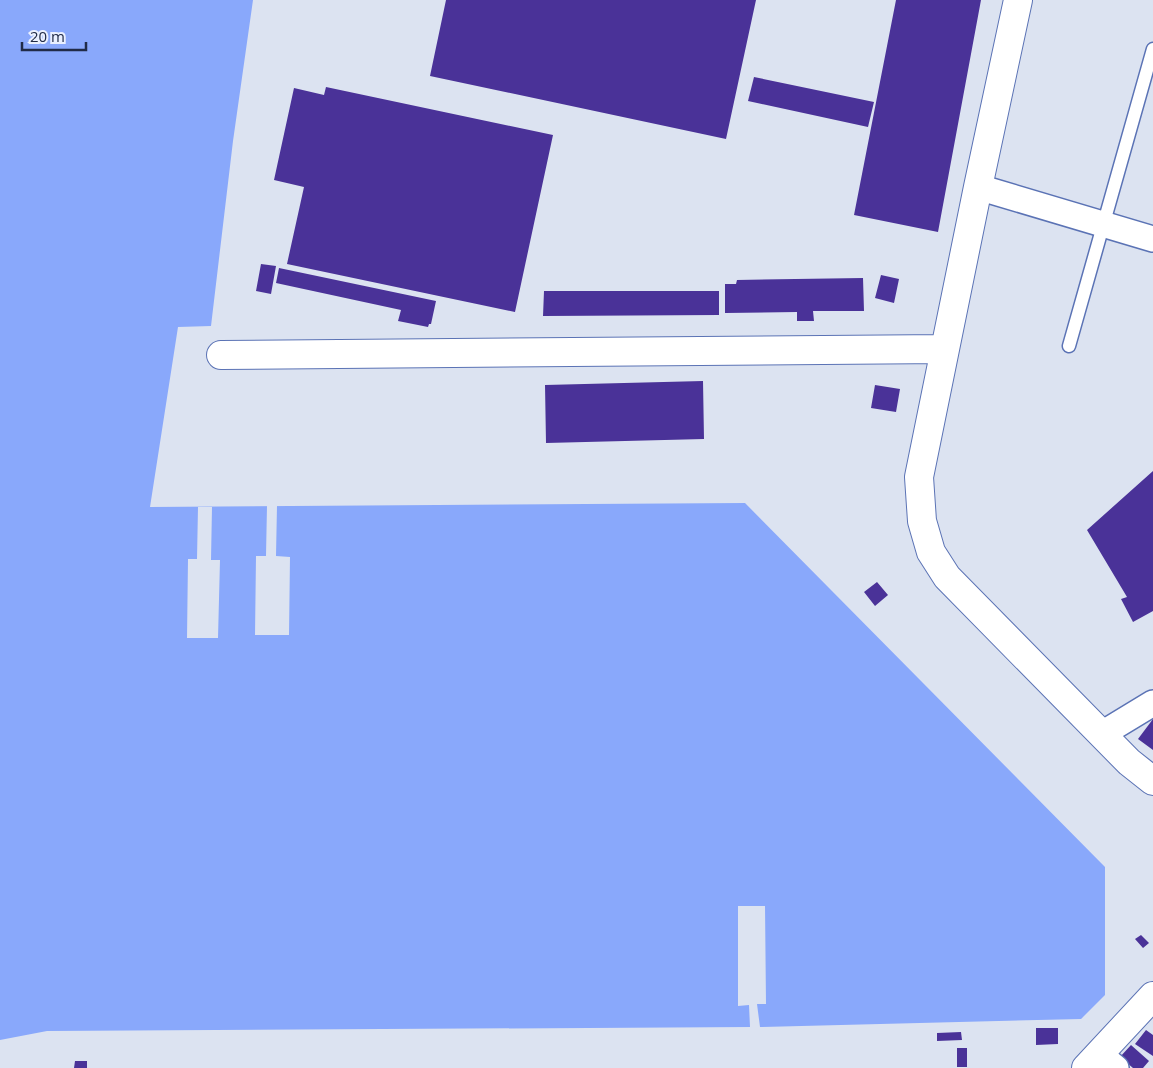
<svg xmlns="http://www.w3.org/2000/svg" width="1153" height="1068" font-family="'Open Sans',sans-serif">
	<style>
		.water { fill: #89a8fb }
		.pier { fill: #dce3f1 }
		.building { fill: #4a3298 }
		.lines { fill: none; stroke-linecap: round; stroke-linejoin: round }
		.service-casing { stroke: #5b73b5; stroke-width: 15 }
		.minor-casing { stroke: #5b73b5; stroke-width: 28 }
		.tertiary-casing { stroke: #5b73b5; stroke-width: 30 }
		.service { stroke: #fff; stroke-width: 12 }
		.minor { stroke: #fff; stroke-width: 25 }
		.tertiary { stroke: #fff; stroke-width: 28 }
	</style>
	<rect width="100%" height="100%" fill="#dce3f1"/>
	<path class="water" d="M0,0H253L233,141L211,326L178,327L150,507L745,503L1105,867V995L1081,1019L760,1027L757,1004H766L765,906H738V1006L749,1005L750,1027L47,1031L0,1040Z"/>
	<path class="pier" d="M267,506H277L276,556L290,557L289,635H255L256,556H266Z
		M198,507H212L211,560H220L218,638H187L188,559H197Z"/>
	<path class="building" d="M446,0H756L726,139L430,76Z
		M896,0H981L938,232L854,215Z
		M754,77L874,102L868,127L748,101Z
		M326,87L553,135L515,312L287,264L304,187L274,180L294,88L324,95Z
		M261,264L276,266L271,294L256,291Z
		M279,268L436,301L431,324H429L428,327L398,321L401,310L276,283Z
		M881,275L899,279L894,303L875,298Z
		M863,278L864,311H813L814,321H797V312L725,313V284H736L737,280Z
		M544,291H719V315L543,316Z
		M703,381L704,439L546,443L545,385Z
		M875,385L900,389L896,412L871,408Z
		M1153,471V611L1133,622L1121,599L1127,597L1087,530Z
		M877,582L888,595L875,606L864,592Z
		M1153,719V750L1138,739Z
		M1141,935L1149,943L1143,948L1135,939Z
		M1036,1028H1058V1044L1036,1045Z
		M1146,1030L1153,1035V1056L1135,1044Z
		M961,1032L962,1040L937,1041V1033Z
		M1131,1045L1149,1061L1143,1068H1133L1120,1057Z
		M957,1048H967V1067H957Z
		M75,1061H87V1068H74Z"/>
	<g class="lines">
		<defs>
			<path id="service" d="M1069,346L1153,49"/>
			<path id="minor" d="M978,187L1153,239
				M1102,734L1153,703
				M1099,1054L1116,1068"/>
			<path id="tertiary" d="M1018,0L978,187L919,477L922,521L931,552L947,577L1129,762L1153,781
				M221,355L945,349
				M1086,1068L1153,996"/>
		</defs>
		<use href="#service" class="service-casing"/>
		<use href="#minor" class="minor-casing"/>
		<use href="#tertiary" class="tertiary-casing"/>
		<use href="#service" class="service"/>
		<use href="#minor" class="minor"/>
		<use href="#tertiary" class="tertiary"/>
	</g>
	<path d="M22 42v8h64v-8" fill="none" stroke="#212b47" stroke-width="2.5"/>
	<text x="30" y="42" font-size="15" fill="#212b47" stroke="#eaf0ff" stroke-width="4" paint-order="stroke">20 m</text>
</svg>
